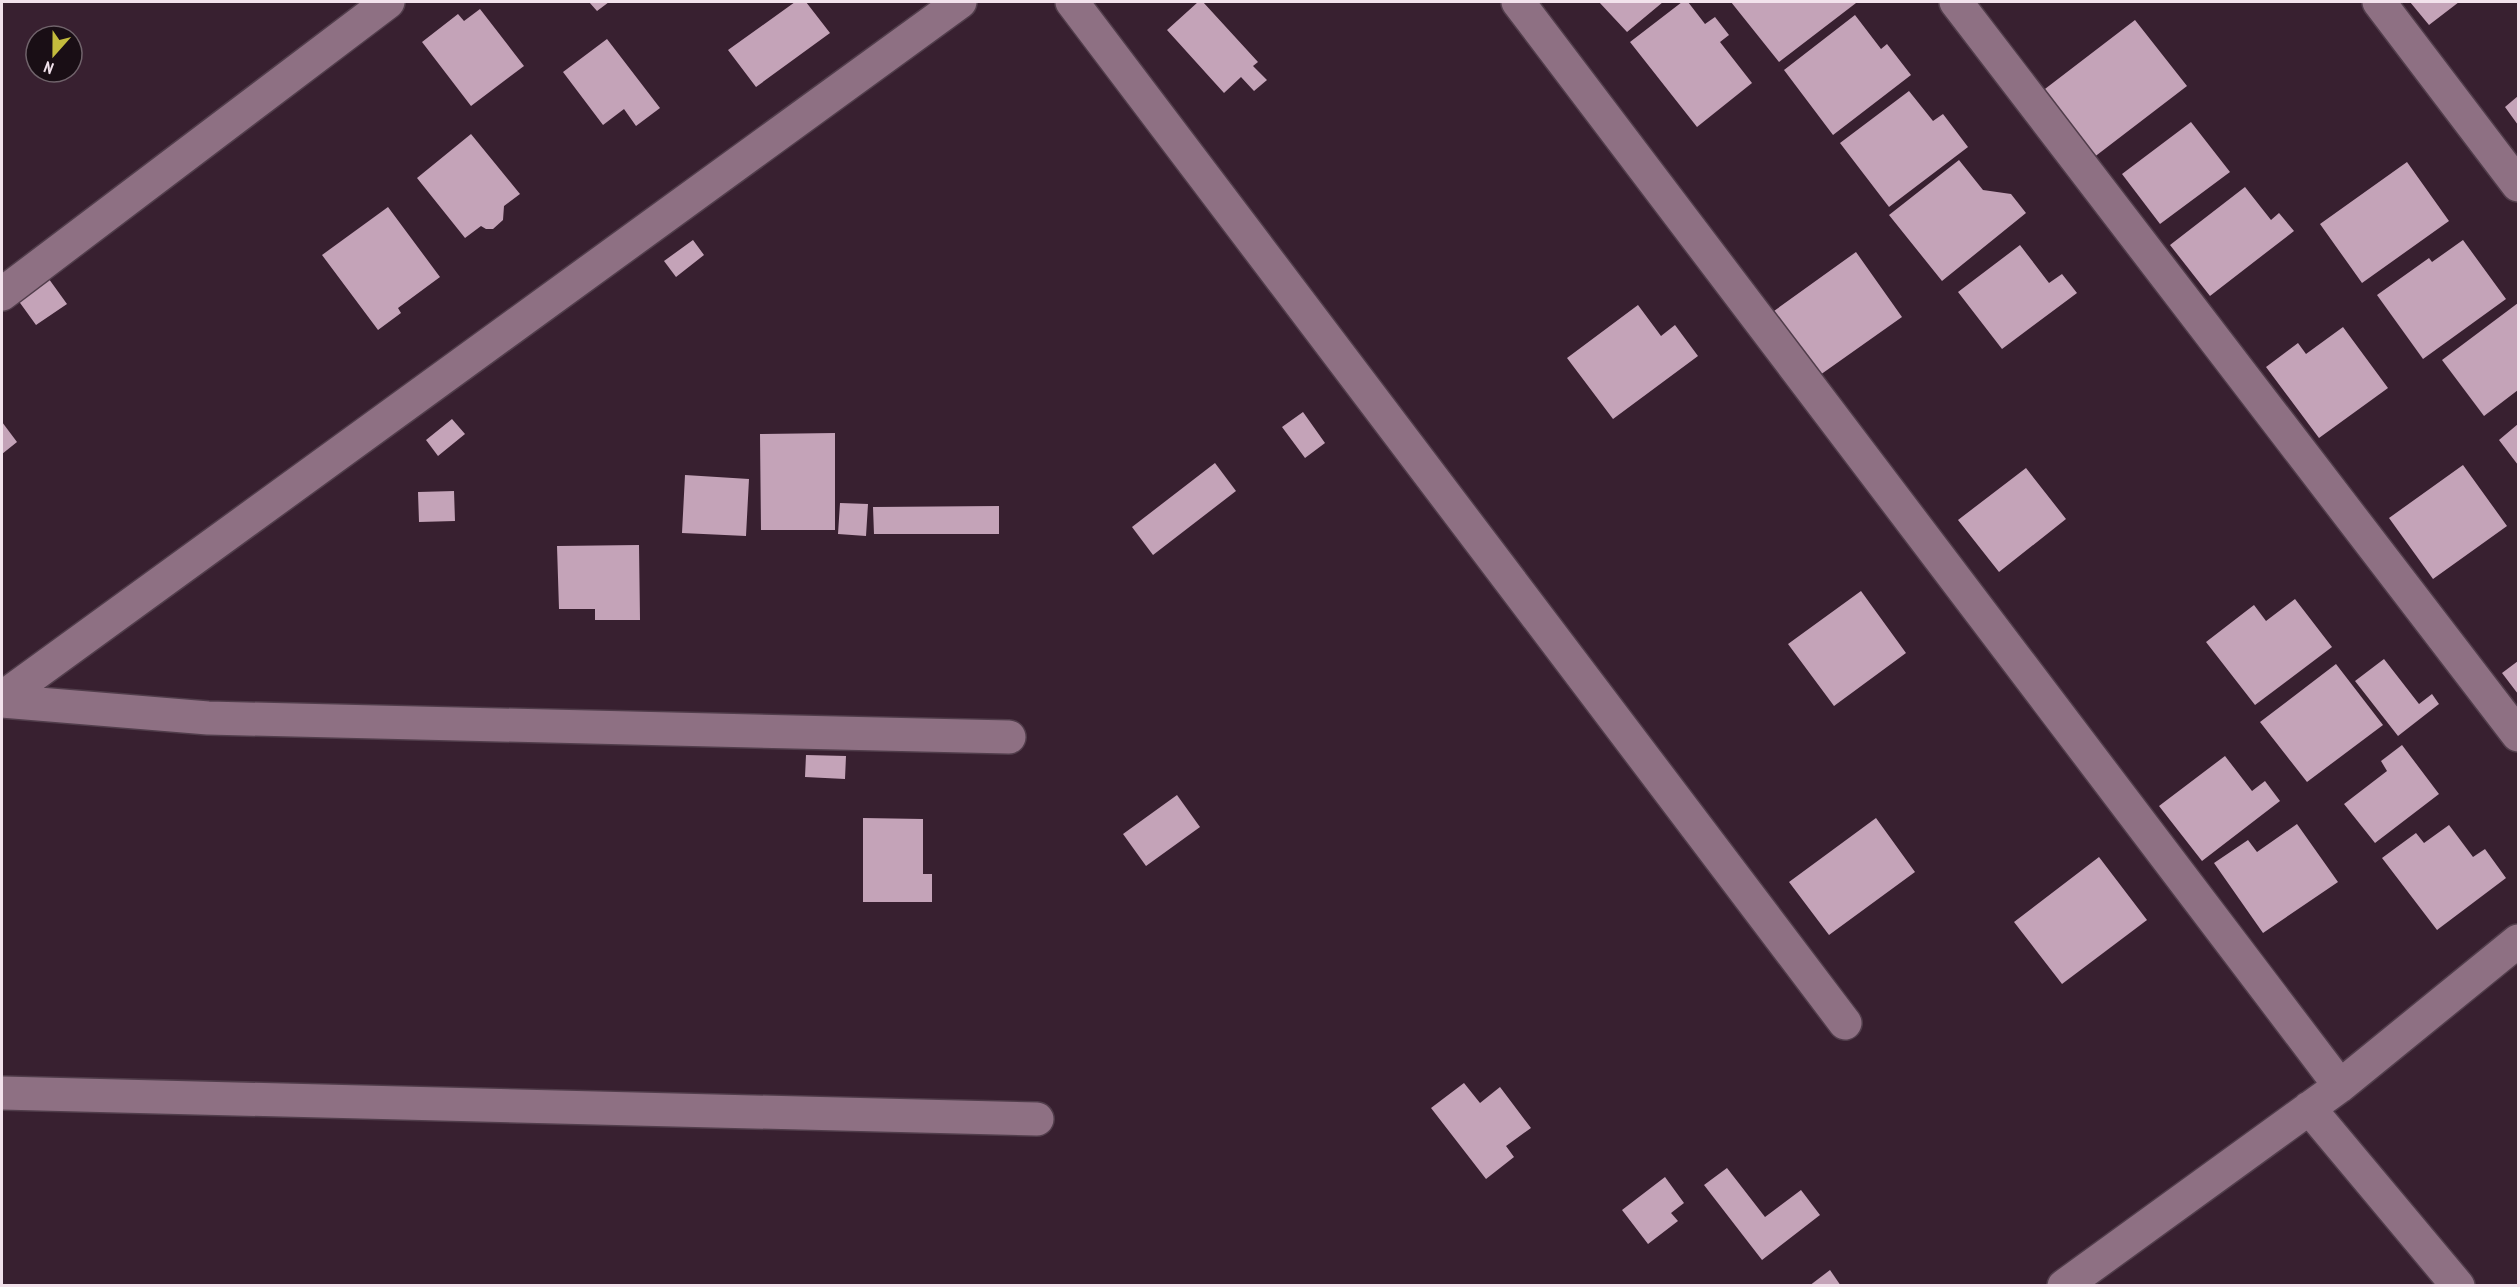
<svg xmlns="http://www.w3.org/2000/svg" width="2520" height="1287" font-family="'PT Sans Narrow',sans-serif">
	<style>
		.building { fill: #c4a3b8 }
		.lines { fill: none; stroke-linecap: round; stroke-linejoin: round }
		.minor-casing { stroke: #513d4b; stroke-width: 36 }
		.minor { stroke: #8e7083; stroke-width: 33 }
	</style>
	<rect width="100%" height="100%" fill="#382030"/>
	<path class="building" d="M589,2H609L597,11Z
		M795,2H806L830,33L756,87L728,50Z
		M1198,2H1203L1258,62L1253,66L1267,80L1254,91L1241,77L1224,93L1167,30Z
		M1599,2H1663L1627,32Z
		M1682,2H1688L1705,24L1715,17L1729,35L1720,42L1752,83L1697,127L1630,42Z
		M1731,2H1855L1856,3L1779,62Z
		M2410,2H2459L2429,25Z
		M480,9L524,66L471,106L422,42L458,14L464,21Z
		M1855,15L1881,49L1887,44L1911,75L1833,135L1784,70Z
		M2135,20L2187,86L2093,158L2041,92Z
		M607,39L660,108L636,126L624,109L603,125L563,72Z
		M1909,91L1933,121L1943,114L1968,147L1889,207L1840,143Z
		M2518,96V125L2505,107Z
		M2191,122L2230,172L2160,224L2122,174Z
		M471,134L520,194L504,206L503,220L493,229H486L481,226L465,238L417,178Z
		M1959,160L1983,190L2011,194L2026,213L1942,281L1889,215Z
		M2407,162L2449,221L2362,283L2320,224Z
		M2245,187L2271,220L2279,213L2294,231L2210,296L2170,245Z
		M388,207L440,277L398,308L401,313L378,330L322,255Z
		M693,240L704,255L676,277L664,261Z
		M2463,240L2506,299L2423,359L2377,295L2429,258L2432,262Z
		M2020,245L2049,283L2062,274L2077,293L2002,349L1958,292Z
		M1856,252L1902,317L1820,375L1774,311Z
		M41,268L67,304L36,325L10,289Z
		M2518,303V390L2484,416L2442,360Z
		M1638,305L1661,336L1675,325L1698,356L1613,419L1567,358Z
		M2343,327L2388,388L2319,438L2266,367L2298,343L2306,354Z
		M1303,412L1325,443L1305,458L1282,427Z
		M452,419L465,434L438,456L426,440Z
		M2,422L17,442L2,454Z
		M2518,424V465L2499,440Z
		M835,433V530H761L760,434Z
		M1215,463L1236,491L1153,555L1132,527Z
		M2463,465L2507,526L2433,579L2389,518Z
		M2026,468L2066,519L1999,572L1958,520Z
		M685,475L749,479L746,536L682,533Z
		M454,491L455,521L419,522L418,492Z
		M840,503L868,504L866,536L838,534Z
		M999,506V534H874L873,507Z
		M639,545L640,620H595V609H559L557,546Z
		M1861,591L1906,653L1834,706L1788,644Z
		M2295,599L2332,647L2255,705L2206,642L2254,605L2266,621Z
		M2384,659L2419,704L2432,694L2439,704L2398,736L2355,681Z
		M2518,661V694L2502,673Z
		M2336,664L2383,725L2307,782L2260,722Z
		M2402,745L2439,794L2375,843L2344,804L2387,771L2381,761Z
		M806,755L846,756L845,779L805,777Z
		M2225,756L2252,791L2265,781L2280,801L2202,861L2159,806Z
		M1177,795L1200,827L1146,866L1123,834Z
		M863,818L923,819V874H932V902H863Z
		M1876,818L1915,872L1829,935L1789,882Z
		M2297,824L2338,882L2263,933L2214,863L2248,840L2257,852Z
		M2449,825L2473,857L2485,849L2506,878L2437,930L2382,858L2416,833L2424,843Z
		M2099,857L2147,920L2062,984L2014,922Z
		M1464,1083L1480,1103L1500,1087L1531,1128L1506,1146L1514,1157L1486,1179L1431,1108Z
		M1727,1168L1765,1217L1801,1190L1820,1215L1762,1260L1704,1185Z
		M1665,1177L1684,1203L1671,1213L1678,1221L1648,1244L1622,1210Z
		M1830,1270L1841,1286H1809Z"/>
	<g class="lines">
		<defs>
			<path id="minor" d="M1072,2L1845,1023
				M1518,2L2340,1086
				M1956,2L2518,735
				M2379,2L2518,185
				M2,294L388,2
				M2,698L960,2
				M2,701L208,718L1009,737
				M2,1093L1037,1119
				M2309,1108L2458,1286
				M2064,1286L2340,1086L2518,941"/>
		</defs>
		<use href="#minor" class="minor-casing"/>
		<use href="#minor" class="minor"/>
	</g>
	<rect width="2520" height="1287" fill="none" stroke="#f2e2ec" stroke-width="6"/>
	<g transform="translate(54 54) rotate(201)"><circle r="28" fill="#190e15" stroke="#70636b" stroke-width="1.5"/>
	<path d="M0-4.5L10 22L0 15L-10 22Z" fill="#c4bc3d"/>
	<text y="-9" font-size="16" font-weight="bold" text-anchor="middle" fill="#f2e2ec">N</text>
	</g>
</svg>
